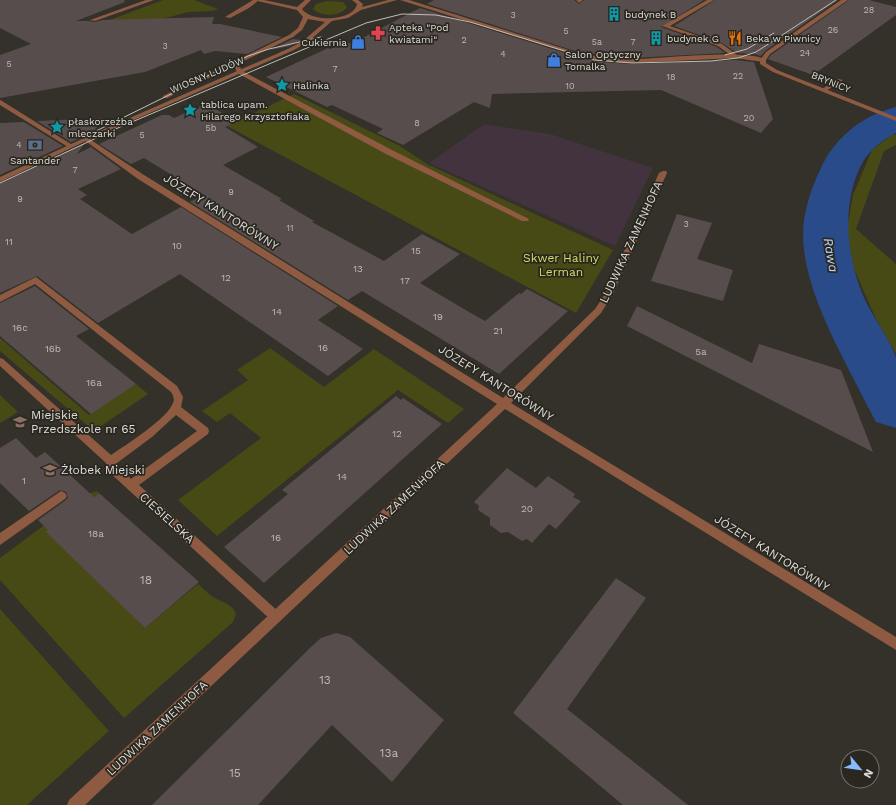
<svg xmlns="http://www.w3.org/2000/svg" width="896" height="805" font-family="'Work Sans',sans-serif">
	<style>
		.commercial { fill: #42333f }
		.green { fill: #484a15 }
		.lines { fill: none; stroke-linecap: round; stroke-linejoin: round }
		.river { fill: #294b89; fill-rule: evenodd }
		.building { fill: #584d4d }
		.service { fill: #8e5b42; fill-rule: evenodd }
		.pedestrian { fill: #8e5b42; fill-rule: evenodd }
		.minor { fill: #8e5b42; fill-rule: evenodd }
		.tertiary { fill: #8e5b42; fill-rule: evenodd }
		.tram { stroke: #bfbeb8; stroke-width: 1 }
		.labels { text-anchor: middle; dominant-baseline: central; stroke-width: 3.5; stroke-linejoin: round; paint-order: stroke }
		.far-number-label { font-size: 9px; fill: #bcb9b5 }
		.far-poi-label { font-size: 10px; fill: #deddd8; stroke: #29271f; text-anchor: start }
		.far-street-label { font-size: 10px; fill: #deddd8; stroke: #29271f }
		.number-label { font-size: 10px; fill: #bcb9b5 }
		.street-label { font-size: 12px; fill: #deddd8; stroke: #29271f }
		.park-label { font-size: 12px; fill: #d5db66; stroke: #29271f }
		.poi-label { font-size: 12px; fill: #deddd8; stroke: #29271f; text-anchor: start }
		.near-number-label { font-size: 12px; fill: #bcb9b5 }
		.water-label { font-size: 13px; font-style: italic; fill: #c0d6fb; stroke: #29271f }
	</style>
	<rect width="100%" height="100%" fill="#333129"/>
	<path class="commercial" d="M484,124L550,134L653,168L615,246L429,163Z"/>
	<path class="green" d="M163,0H194L218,9L213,11L188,12L147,23L91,27Z
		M327,1L343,2L347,7C341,17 321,17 313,9L316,4Z
		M294,94L400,146L427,164L613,250L576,313L227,126Z
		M893,134L896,135V145L884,151L856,229L896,264V354L876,319L852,264L847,229L853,195L872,150Z
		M0,338L89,415L136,384L148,394L94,431L0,351Z
		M270,348L324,387L374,349L464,409L448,423L398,390L217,536L178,500L261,438L230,413L217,422L202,411L248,380L237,370Z
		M0,395L18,412L0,423Z
		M97,491L99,493L47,531L145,628L198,584C203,588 207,593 213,597C221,602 232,603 236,614L233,622L124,718L0,580V558L85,495Z
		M0,609L109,731L27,805H0Z"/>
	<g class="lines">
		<path class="river" d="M896,107V133C884,139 871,149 864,160C839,201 847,264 867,304C873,316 894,347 896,358C896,377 896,408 896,428L876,422L868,407C842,354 796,280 804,220C807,202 813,184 821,168C835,137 863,115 896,107Z"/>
	</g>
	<path class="building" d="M0,0H124L125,2L76,21H89L95,22L102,20L214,17L212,24H220L282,37L247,54L215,51L204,54L201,50L145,72L0,98V55L31,44L0,28Z
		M434,0H574L579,4L584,0H704L661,27L717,47L725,53L632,58L594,54L572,50L427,4Z
		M715,0H838L765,51L761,56L751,53V54L737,53L722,43L674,26Z
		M849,0H869L896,7V15L813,75L768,59L771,55Z
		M420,8L568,54L599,62L632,64L735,60L754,62L773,119L761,133L661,90L492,94L490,108L474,102L403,145L377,133L383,129L332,105L327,107L266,77L328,48L330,49L347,42L351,44Z
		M293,39L301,40L290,46L270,50Z
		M205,104L238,121L225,127L258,147L223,165L282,199L279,200L314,221L312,222L384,261L422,234L460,254L420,283L469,312L485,321L519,293L521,294L527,289L568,311L499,374L362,291L348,300L190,202L204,195L144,158L131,164L99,144L162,115H169L174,118Z
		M104,118L93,132L71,142L37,121Z
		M24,122L63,146L0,175V123Z
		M85,143L77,154L91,147L121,169L78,189L87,195L80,199L132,234L181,207L338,306L318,320L363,349L328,376L180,274L98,323L37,276L0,293V183Z
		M677,214L712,223L697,259L733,270L723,301L651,281Z
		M35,286L89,329L76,336L136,384L91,414L0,336V303Z
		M637,306L752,363L759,344L841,370L873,452L627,326Z
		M396,396L401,400L403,398L442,424L264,583L224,547L288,494L282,490Z
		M16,438L36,458L45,452L94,497L99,493L199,582L145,628L46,532L48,530L38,520L66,500L68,497L66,492L60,490L29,511L0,483V448Z
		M507,468L536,488L548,476L575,494L573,497L581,501L556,529L549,524L532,543L527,539L522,541L508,532L501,533L490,525V518L478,510L479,506L474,502Z
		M616,578L646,598L567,709L688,805H623L513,713Z
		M336,633L350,637L444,720L392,782L332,725L258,805H152L312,646L321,638Z"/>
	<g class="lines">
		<path class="service" d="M146,0H154L95,21L90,20Z
			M253,0H259L249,8L230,18L225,17Z
			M576,0H582V1L579,3Z
			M707,0H714L670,26L722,44L737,55V57H733L718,46L662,26Z
			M233,61H237L242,71L392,150L529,219L528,221H522L386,154L237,73Z
			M838,79L843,80L826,91H822V89Z
			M36,277L177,386L183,397L181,407L208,428L209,431L208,434L139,485L280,613L282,617L280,621L276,623L272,621L109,472L106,463L0,366V358L3,359L111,455C126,445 167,419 173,403C175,399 173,395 171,392L35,284L0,302V295ZM176,415L197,431L131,479L118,467L117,463L152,437Z
			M61,491L65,493L67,496L65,499L0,545V533Z"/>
		<path class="pedestrian" d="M400,0H409L572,51C592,56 611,59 632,59C658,59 749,48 766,60L763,62L735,58L632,63L599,61L568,53Z"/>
		<path class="minor" d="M841,0H848L770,54L766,60V63L777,70L896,117V121L773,72L760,64V60L766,52Z
			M0,100L2,101L74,146L68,147L0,105Z
			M84,138H88L144,175L503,398L595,309L605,294L659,173L663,171H666L667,173L613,294L601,313L511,403L896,637V650L505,409L85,805H67L69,800L497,404L138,179L84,140Z"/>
		<path class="tertiary" d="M253,0H264L297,7L305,0H311L302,9C312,23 354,21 357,4L352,0H358L363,4L362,7L388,0H397L361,10L348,18L332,21L308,42L294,50L88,140L0,182V177L84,138L290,48L304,40L325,22L308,19L302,30L293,37L167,98H163V96L289,35L298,28L303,17L297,10Z"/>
		<path class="tram" d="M725,55L747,49L774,33
			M90,134L248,56L269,49L321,37
			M0,183L120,127L366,23L402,14L436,15L470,22L594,60L632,63L711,61L738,58L756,52L836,0"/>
	</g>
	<defs>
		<symbol id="building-bare" viewBox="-9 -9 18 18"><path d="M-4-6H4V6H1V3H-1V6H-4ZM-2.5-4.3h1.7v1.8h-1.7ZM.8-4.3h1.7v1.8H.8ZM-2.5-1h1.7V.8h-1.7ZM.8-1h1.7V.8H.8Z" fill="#0f9aa8" stroke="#29271f" stroke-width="2.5" paint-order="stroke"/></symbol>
		<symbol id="pharmacy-bare" viewBox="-9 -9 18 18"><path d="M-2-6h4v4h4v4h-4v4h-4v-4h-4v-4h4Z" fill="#e0444e" stroke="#29271f" stroke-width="2.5" paint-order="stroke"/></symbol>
		<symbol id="restaurant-bare" viewBox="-9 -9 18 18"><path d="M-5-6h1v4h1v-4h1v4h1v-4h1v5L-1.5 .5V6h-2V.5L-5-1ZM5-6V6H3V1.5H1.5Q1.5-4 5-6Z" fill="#e8710a" stroke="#29271f" stroke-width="2.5" paint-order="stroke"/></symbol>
		<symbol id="shop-bare" viewBox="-9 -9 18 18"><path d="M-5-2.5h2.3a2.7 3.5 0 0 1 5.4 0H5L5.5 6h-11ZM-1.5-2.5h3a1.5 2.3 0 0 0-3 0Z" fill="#3f7fe0" stroke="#29271f" stroke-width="2.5" paint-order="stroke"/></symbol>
		<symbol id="sight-bare" viewBox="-9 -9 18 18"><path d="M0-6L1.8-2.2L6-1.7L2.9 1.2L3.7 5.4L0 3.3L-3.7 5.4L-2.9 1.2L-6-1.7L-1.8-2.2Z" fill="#0f9aa8" stroke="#29271f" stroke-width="2.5" paint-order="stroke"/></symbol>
		<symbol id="bank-bare" viewBox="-9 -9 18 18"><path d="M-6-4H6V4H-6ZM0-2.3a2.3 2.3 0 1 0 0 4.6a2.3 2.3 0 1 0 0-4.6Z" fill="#5c6f8a" stroke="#29271f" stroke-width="2.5" paint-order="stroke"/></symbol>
		<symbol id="school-bare" viewBox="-9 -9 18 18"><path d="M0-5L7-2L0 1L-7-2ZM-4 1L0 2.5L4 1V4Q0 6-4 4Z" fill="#8d6e63" stroke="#29271f" stroke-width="2.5" paint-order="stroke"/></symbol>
	</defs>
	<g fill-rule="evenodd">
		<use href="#building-bare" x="604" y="4" width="20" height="20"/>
		<use href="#pharmacy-bare" x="368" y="23" width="20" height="20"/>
		<use href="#building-bare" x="646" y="28" width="20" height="20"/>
		<use href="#restaurant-bare" x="725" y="28" width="20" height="20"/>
		<use href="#shop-bare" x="348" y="32" width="20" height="20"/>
		<use href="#shop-bare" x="544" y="50" width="20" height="20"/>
		<use href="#sight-bare" x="272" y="75" width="20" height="20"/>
		<use href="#sight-bare" x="180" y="100" width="20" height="20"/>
		<use href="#sight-bare" x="47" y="117" width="20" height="20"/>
		<use href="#bank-bare" x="25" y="135" width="20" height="20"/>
		<use href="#school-bare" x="10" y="412" width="20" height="20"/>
		<use href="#school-bare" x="40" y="460" width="20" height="20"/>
	</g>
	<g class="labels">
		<g class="far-number-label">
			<text x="869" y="10">28</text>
			<text x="513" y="15">3</text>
			<text x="833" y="30">26</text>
			<text x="566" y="31">5</text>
			<text x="464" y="40">2</text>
			<text x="597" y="42">5a</text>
			<text x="633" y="42">7</text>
			<text x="165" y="46">3</text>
			<text x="805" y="53">24</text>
			<text x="503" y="54">4</text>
			<text x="9" y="64">5</text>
			<text x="335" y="69">7</text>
			<text x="738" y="76">22</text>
			<text x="671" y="77">18</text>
			<text x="570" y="86">10</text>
			<text x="749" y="118">20</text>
			<text x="417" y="123">8</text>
			<text x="211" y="128">5b</text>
			<text x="142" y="135">5</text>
			<text x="19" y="145">4</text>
			<text x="75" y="170">7</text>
			<text x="231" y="192">9</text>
			<text x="20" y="199">9</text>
			<text x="686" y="224">3</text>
			<text x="290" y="228">11</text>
		</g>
		<g class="far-poi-label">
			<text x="625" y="14">budynek B</text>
			<text x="389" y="27">Apteka "Pod<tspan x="389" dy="12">kwiatami"</tspan></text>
			<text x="667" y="38">budynek G</text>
			<text x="746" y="38">Beka w Piwnicy</text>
			<text x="347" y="42" text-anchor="end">Cukiernia</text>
			<text x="565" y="54">Salon Optyczny<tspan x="565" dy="12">Tomalka</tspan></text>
			<text x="293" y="85">Halinka</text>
			<text x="201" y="104">tablica upam.<tspan x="201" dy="12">Hilarego Krzysztofiaka</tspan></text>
			<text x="68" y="121">płaskorzeźba<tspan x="68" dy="12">mleczarki</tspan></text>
			<text x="35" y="160" text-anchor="middle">Santander</text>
		</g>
		<g class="far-street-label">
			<text transform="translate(207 75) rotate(-23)">WIOSNY LUDÓW</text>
			<text transform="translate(831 82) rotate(22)">BRYNICY</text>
		</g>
		<g class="number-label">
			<text x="9" y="241">11</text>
			<text x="177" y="245">10</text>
			<text x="416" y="250">15</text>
			<text x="358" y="268">13</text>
			<text x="226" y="277">12</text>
			<text x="405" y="280">17</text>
			<text x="277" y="311">14</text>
			<text x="438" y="316">19</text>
			<text x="20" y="327">16c</text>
			<text x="498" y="330">21</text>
			<text x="323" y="347">16</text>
			<text x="53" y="348">16b</text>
			<text x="701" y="351">5a</text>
			<text x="94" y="382">16a</text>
			<text x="397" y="433">12</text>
			<text x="342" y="476">14</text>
			<text x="24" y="480">1</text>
			<text x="527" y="508">20</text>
			<text x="96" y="533">18a</text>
			<text x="276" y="537">16</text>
		</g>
		<g class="street-label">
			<text transform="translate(221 212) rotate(32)">JÓZEFY KANTORÓWNY</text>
			<text transform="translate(631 242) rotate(-65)">LUDWIKA ZAMENHOFA</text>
			<text transform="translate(496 383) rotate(32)">JÓZEFY KANTORÓWNY</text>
			<text transform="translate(394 507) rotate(-43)">LUDWIKA ZAMENHOFA</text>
			<text transform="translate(167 518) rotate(42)">CIESIELSKA</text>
			<text transform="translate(772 553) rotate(32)">JÓZEFY KANTORÓWNY</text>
			<text transform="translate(157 728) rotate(-43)">LUDWIKA ZAMENHOFA</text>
		</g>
		<g class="park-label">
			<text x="561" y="258">Skwer Haliny<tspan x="561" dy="14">Lerman</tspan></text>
		</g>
		<g class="poi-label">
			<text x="31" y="415">Miejskie<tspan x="31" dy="14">Przedszkole nr 65</tspan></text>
			<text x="61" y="470">Żłobek Miejski</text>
		</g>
		<g class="near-number-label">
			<text x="146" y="580">18</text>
			<text x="325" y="680">13</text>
			<text x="389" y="753">13a</text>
			<text x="235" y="773">15</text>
		</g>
		<g class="water-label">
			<text transform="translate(831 255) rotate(80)">Rawa</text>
		</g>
	</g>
	<g transform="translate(860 769) rotate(119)"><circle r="19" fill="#29271f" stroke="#717069"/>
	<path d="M0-3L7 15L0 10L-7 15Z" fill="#87bbfb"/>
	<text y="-6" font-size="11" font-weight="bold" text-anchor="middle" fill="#deddd8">N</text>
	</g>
</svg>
